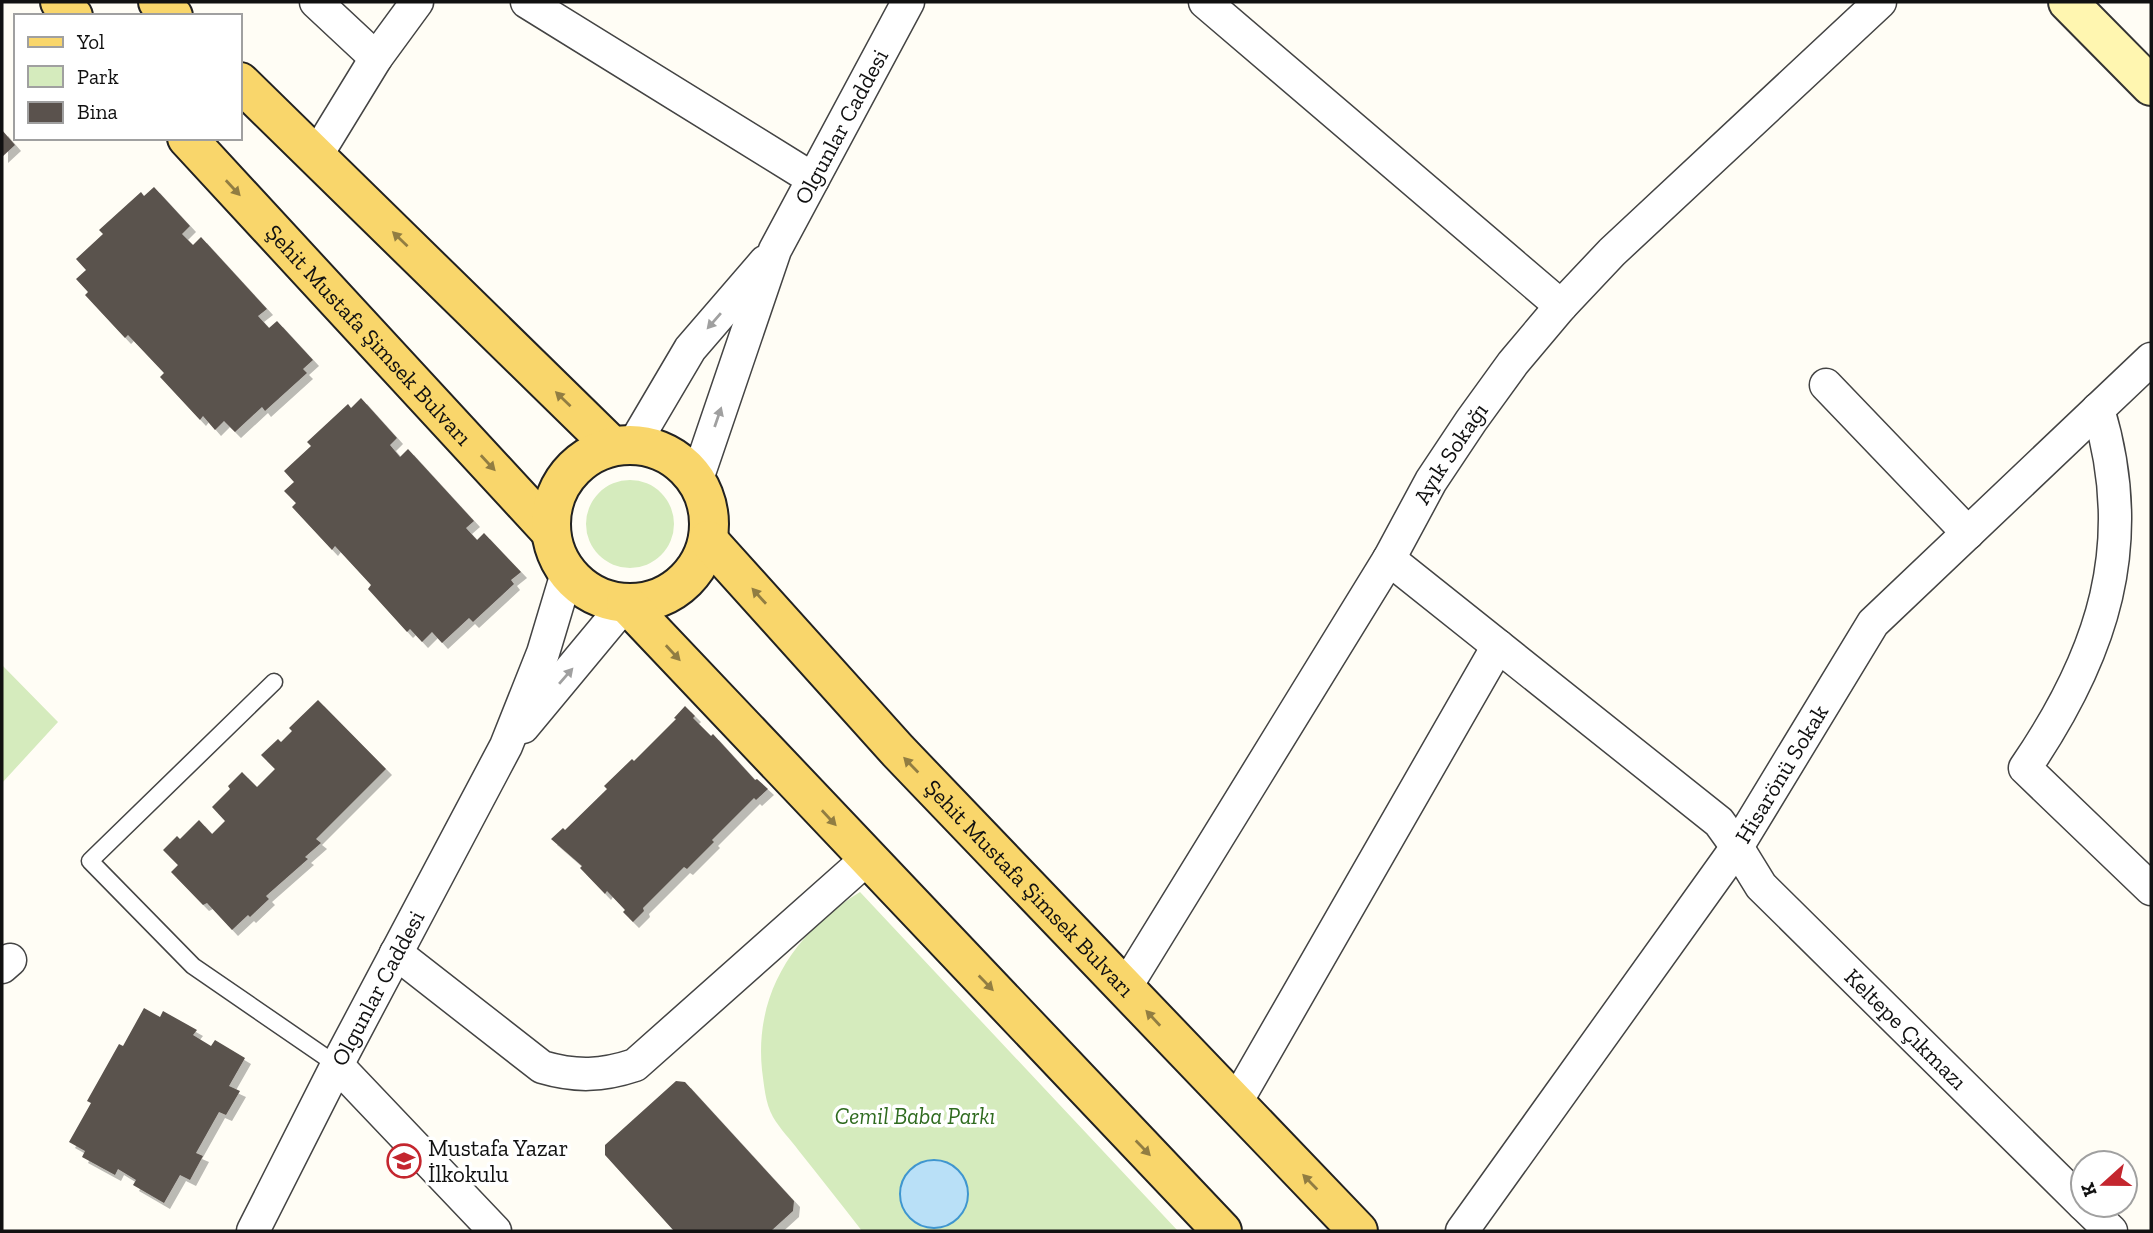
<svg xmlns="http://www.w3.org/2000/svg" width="2153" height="1233" font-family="'Zilla Slab',serif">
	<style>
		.green { fill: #d5ebbd }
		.water { fill: #b9e0f7; stroke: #3f96cf; stroke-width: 2 }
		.building { fill: #5a524d; filter: url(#shadow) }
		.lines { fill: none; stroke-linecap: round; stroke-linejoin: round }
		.lane-casing { stroke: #444; stroke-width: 19 }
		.street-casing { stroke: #444; stroke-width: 35 }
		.secondary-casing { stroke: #333; stroke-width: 42 }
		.primary-casing { stroke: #222; stroke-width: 42 }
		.lane { stroke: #fff; stroke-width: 16 }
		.street { stroke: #fff; stroke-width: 32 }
		.secondary { stroke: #fff6b0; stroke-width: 38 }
		.primary { stroke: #f9d66b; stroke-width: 38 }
		.oneway { fill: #917d42 }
		.oneway2 { fill: #a0a0a0 }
		.labels { text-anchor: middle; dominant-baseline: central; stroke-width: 7; stroke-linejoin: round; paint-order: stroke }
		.street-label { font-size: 23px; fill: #111; stroke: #fff }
		.park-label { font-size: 23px; font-style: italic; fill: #2f6b1f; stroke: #fff }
		.poi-label { font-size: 23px; fill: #111; stroke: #fff; text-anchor: start }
	</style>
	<defs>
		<filter id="shadow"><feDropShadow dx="6" dy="6" stdDeviation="0" flood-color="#0004"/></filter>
	</defs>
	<rect width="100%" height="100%" fill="#fffdf5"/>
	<path class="green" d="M586 524a44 44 0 1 1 88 0a44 44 0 1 1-88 0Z
		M2,665L58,722L2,783Z
		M860,892L1178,1231H862C841,1204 820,1177 799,1151C791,1140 780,1129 773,1117C765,1103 764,1084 762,1070C754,992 796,931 860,892Z"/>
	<path class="water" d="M900 1194a34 34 0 1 1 68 0a34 34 0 1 1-68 0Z"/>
	<path class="building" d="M2,130L15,145L2,157Z
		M154,187L190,226L182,234L193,245L201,237L267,309L258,316L269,328L277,321L313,360L303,369L307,373L265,411L262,407L235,432L224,421L215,430L203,416L200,420L160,377L164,373L128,335L125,338L85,295L88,292L76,279L86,270L76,259L103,234L99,230L141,192L144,196Z
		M361,398L397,438L390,445L400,457L408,449L474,521L466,528L477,540L484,533L521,572L511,580L514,584L473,622L469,618L442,643L432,632L422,642L410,629L407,632L368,589L371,585L335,546L332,550L292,507L296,503L284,491L294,482L284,471L311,446L307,442L348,404L351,408Z
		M318,700L386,769L316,839L321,843L305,857L308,859L266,896L269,899L250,917L248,915L232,930L207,903L203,905L171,872L178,865L163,850L177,836L180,839L199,820L212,834L225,821L212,807L230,789L228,786L242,772L257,787L275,769L261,755L278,739L281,742L292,731L289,728Z
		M685,706L695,716L693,718L711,736L713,734L755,780L757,779L768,789L756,800L754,798L712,840L714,842L687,869L684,867L643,908L644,911L633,922L623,912L625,910L607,891L605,894L580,868L582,866L551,839L563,828L565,830L607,789L604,786L632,759L634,761L676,719L674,718Z
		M144,1008L160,1017L163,1011L197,1030L193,1035L211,1046L215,1040L245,1058L229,1086L240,1091L226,1115L219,1112L196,1153L203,1156L190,1180L180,1175L164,1203L133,1185L136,1180L118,1169L115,1175L82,1157L85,1151L69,1142L91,1103L87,1101L119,1044L123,1046Z
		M676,1081L685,1082L794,1201L793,1211L771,1231H674L605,1155V1145Z"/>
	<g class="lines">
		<defs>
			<path id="lane" d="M274,682L90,861L193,966L337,1065"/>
			<g id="street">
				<path d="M316,2L376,58"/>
				<path d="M527,2L813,179"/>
				<path d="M1205,2L1561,306"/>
				<path d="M316,156L376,58L417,2"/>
				<path d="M1826,385L1968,533"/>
				<path d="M2098,409C2139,544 2103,654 2025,768L2151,889"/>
				<path d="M634,444L690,349L765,262"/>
				<path id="s1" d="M696,482L775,250L908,2"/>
				<path id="s2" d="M1389,559L1719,822L1737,847L1761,886L2083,1204"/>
				<path d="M523,727L626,603"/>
				<path d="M396,953L542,1067C576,1077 602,1076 635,1065L868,858"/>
				<path d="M2,967L10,960"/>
				<path id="s3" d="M1125,988L1389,559L1431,481L1471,421L1513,363L1561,306L1612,252L1880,2"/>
				<path d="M337,1065L495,1231"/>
				<path d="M1235,1104L1498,646"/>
				<path d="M2084,1205L2111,1231"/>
				<path id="s4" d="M253,1231L337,1065L506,746L543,653L567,573"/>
				<path id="s5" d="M1462,1231L1737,847L1873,623L2151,359"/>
			</g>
			<path id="secondary" d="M2068,2L2151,86"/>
			<g id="primary">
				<path d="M60,2L73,16"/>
				<path d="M158,2L173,16"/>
				<path d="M240,82L612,446"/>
				<path id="s6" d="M187,138L550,531"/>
				<circle cx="630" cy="524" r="79"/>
				<path id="s7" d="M708,540L898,751L1358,1231"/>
				<path d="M626,603L1222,1231"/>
			</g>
		</defs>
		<use href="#lane" class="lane-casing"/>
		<use href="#street" class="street-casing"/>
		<use href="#secondary" class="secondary-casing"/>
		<use href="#primary" class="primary-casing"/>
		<use href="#lane" class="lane"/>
		<use href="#street" class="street"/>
		<use href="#secondary" class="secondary"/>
		<use href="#primary" class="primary"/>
	</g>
	<defs><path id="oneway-solid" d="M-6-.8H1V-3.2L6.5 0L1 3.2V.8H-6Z" transform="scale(1.75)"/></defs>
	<g class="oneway">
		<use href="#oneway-solid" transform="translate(233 188) rotate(47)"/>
		<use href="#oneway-solid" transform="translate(400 239) rotate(-136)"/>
		<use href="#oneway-solid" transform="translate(563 399) rotate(-136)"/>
		<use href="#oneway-solid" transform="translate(488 463) rotate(47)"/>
		<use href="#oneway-solid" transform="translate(759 596) rotate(-132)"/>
		<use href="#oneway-solid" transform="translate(673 653) rotate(47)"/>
		<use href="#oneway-solid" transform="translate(911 765) rotate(-134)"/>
		<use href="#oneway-solid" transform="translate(829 818) rotate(47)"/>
		<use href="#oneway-solid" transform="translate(986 983) rotate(46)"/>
		<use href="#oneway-solid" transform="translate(1153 1018) rotate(-133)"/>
		<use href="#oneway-solid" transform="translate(1143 1148) rotate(46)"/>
		<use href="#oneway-solid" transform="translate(1310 1182) rotate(-134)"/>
	</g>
	<g class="oneway2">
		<use href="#oneway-solid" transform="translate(714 321) rotate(131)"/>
		<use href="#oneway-solid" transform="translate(718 417) rotate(-71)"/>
		<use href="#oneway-solid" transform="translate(566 676) rotate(-49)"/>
	</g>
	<defs>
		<symbol id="school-ring" viewBox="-11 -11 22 22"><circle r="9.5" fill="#fff" stroke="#c4262e" stroke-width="1.5"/><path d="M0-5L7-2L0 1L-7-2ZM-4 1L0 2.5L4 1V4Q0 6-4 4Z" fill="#c4262e"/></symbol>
	</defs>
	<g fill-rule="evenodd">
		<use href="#school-ring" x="385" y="1142" width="38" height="38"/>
	</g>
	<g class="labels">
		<g class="street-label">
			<text stroke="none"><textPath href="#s1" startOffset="385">Olgunlar Caddesi</textPath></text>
			<text stroke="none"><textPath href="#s6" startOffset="268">Şehit Mustafa Şimsek Bulvarı</textPath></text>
			<text stroke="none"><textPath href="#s3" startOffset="626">Ayık Sokağı</textPath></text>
			<text stroke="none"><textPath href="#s5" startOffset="558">Hisarönü Sokak</textPath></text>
			<text stroke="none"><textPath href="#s7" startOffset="474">Şehit Mustafa Şimsek Bulvarı</textPath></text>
			<text stroke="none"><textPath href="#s4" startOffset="273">Olgunlar Caddesi</textPath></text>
			<text stroke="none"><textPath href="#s2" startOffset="702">Keltepe Çıkmazı</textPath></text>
		</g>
		<g class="park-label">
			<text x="915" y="1116">Cemil Baba Parkı</text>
		</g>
		<g class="poi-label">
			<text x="428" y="1148">Mustafa Yazar<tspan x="428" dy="26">İlkokulu</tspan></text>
		</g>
	</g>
	<rect width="2153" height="1233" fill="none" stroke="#111111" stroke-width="7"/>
	<rect x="14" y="14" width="228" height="126" fill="#ffffff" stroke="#a0a0a0" stroke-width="2"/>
	<rect x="28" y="37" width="35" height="10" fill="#f9d66b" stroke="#a0a0a0" stroke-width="2"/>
	<text x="77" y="49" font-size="21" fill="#111111">Yol</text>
	<rect x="28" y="66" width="35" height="21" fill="#d5ebbd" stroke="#a0a0a0" stroke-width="2"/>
	<text x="77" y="84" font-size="21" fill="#111111">Park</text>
	<rect x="28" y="102" width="35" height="21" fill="#5a524d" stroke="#a0a0a0" stroke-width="2"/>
	<text x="77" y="119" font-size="21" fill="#111111">Bina</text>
	<g transform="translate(2104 1184) rotate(249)"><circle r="33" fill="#ffffff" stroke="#a0a0a0" stroke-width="2"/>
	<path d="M0-5L12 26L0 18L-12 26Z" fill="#c4262e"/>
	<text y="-10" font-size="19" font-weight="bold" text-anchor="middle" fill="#111111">K</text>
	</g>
</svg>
